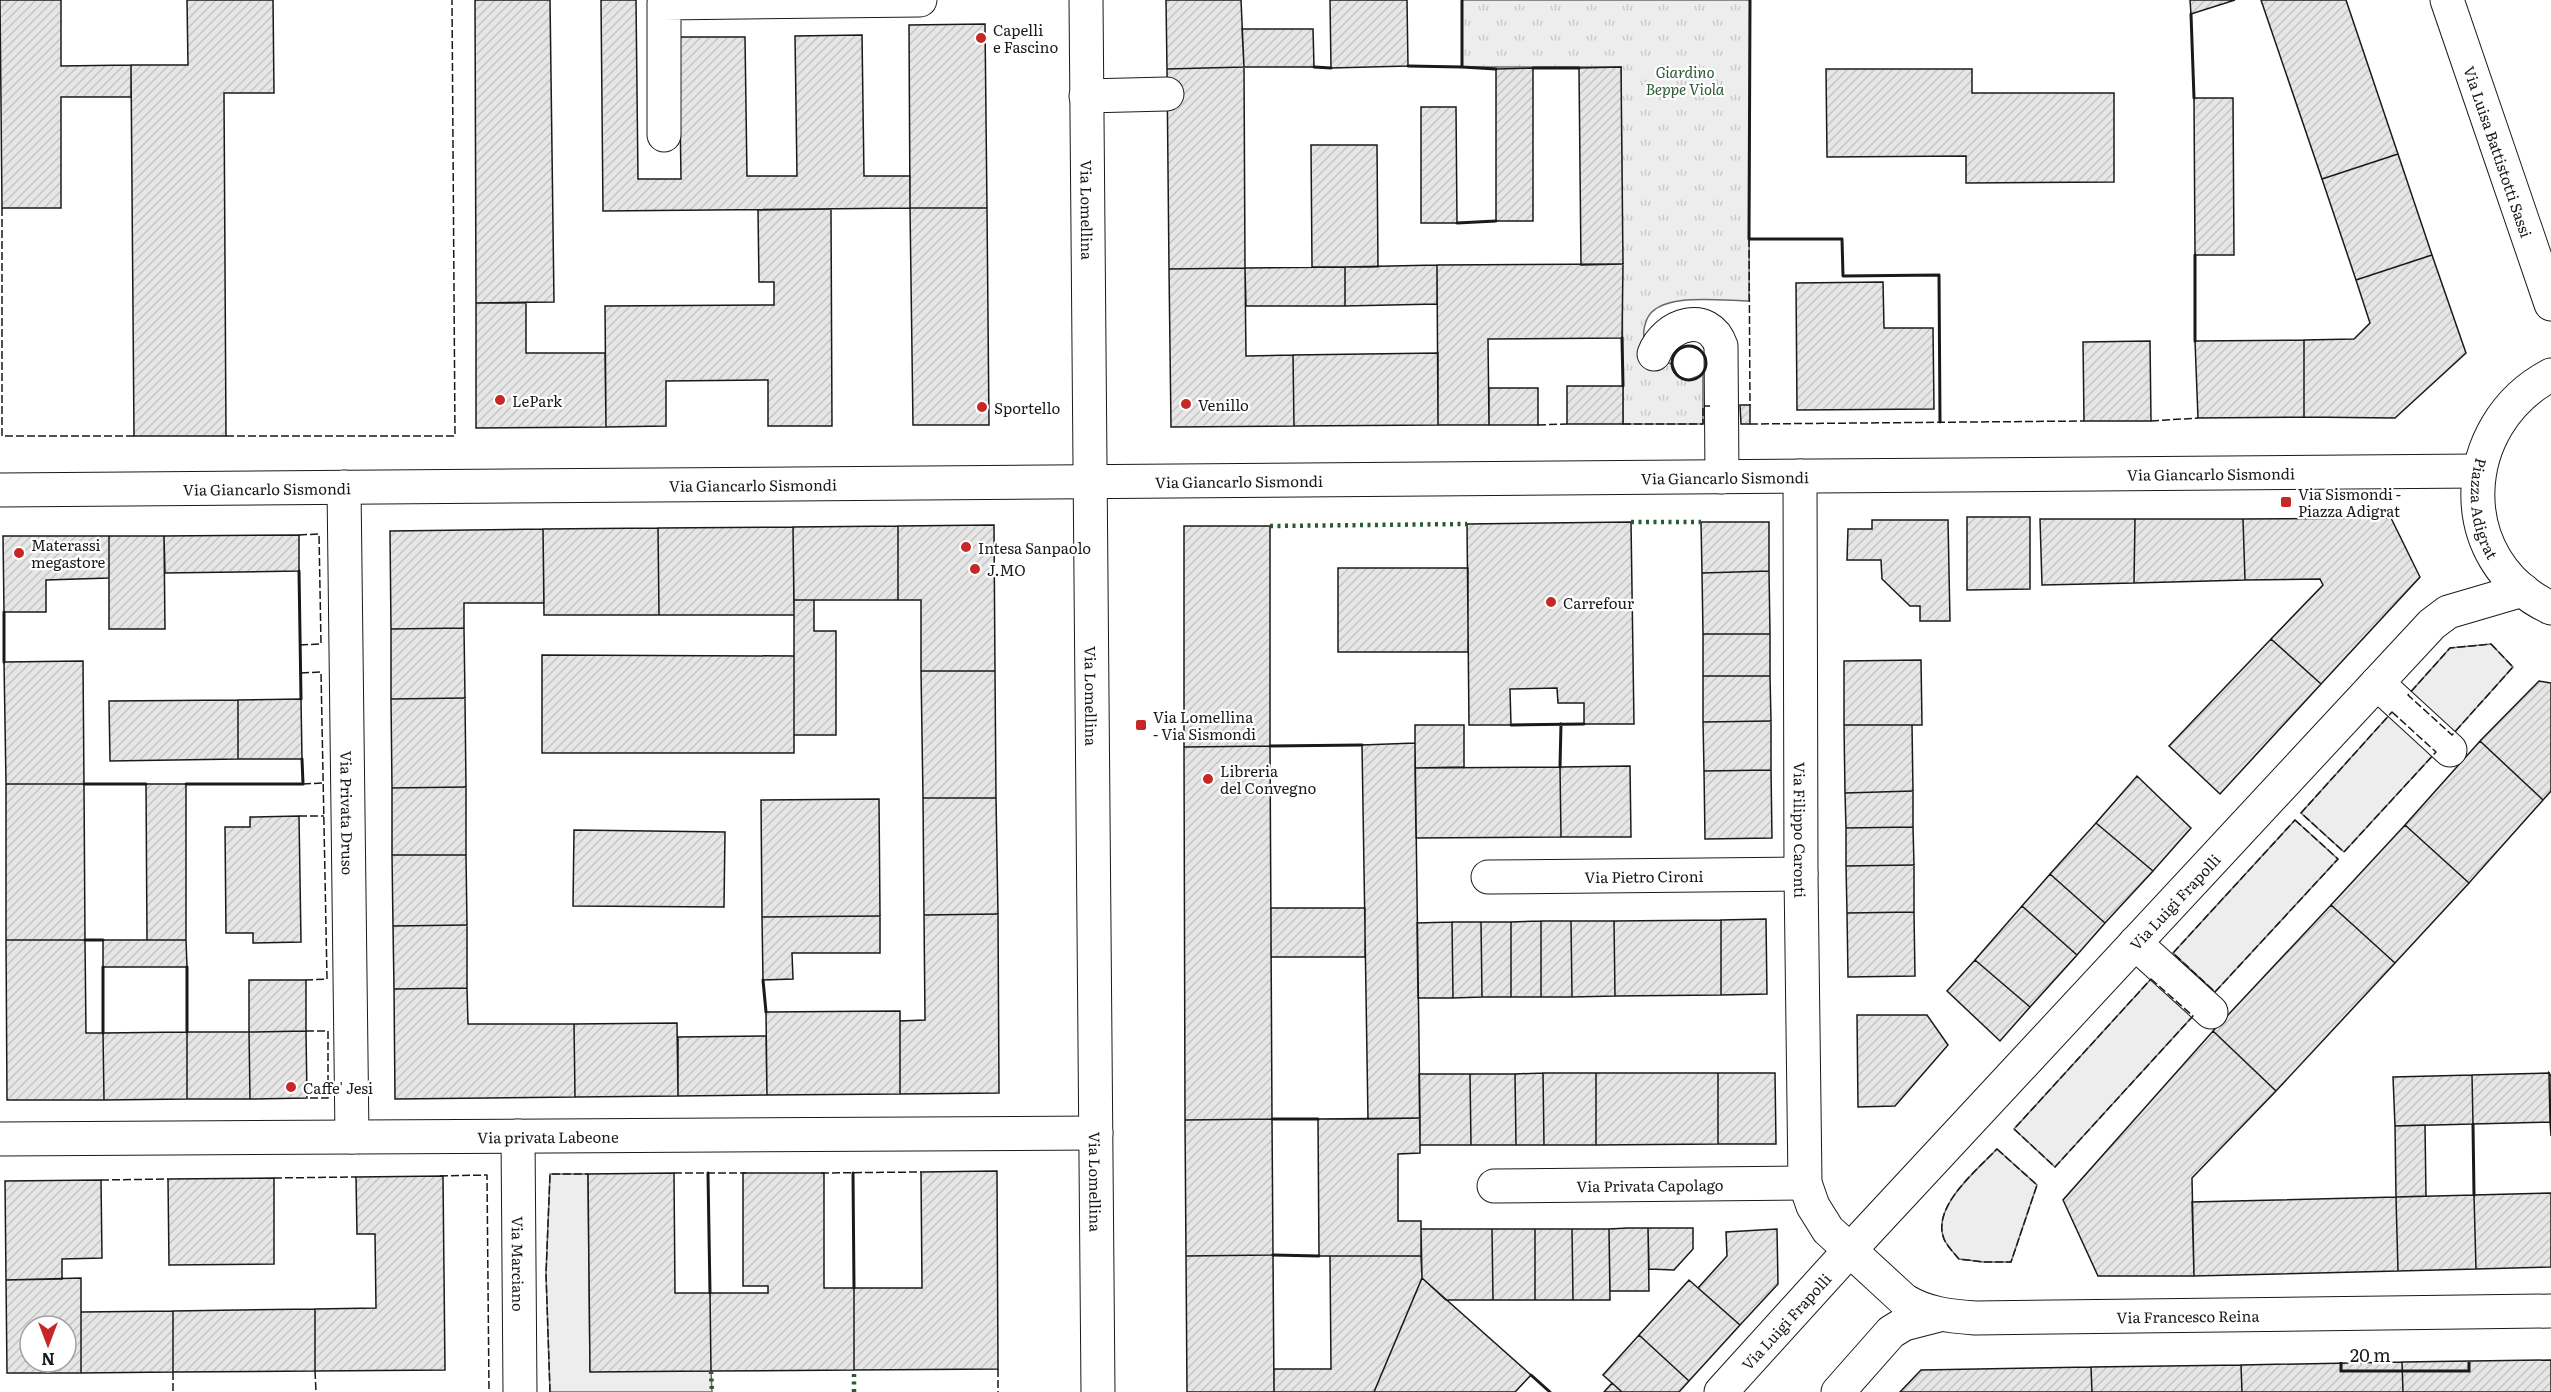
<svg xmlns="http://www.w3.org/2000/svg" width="2551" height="1392" font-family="Literata,serif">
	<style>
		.grass { fill: #ededed; stroke: #6a6a6a; stroke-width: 1.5 }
		.park { fill: url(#park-tufts); stroke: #6a6a6a; stroke-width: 1.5 }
		.building { fill: url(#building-hatch); stroke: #1a1a1a; stroke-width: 1.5; fill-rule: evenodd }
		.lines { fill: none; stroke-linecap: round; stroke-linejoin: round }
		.minor-casing { stroke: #1a1a1a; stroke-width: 35 }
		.minor { stroke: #fff; stroke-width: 33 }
		.hedge { stroke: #2b5a34; stroke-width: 4.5; stroke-dasharray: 3 4.5; stroke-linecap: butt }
		.fence { stroke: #1a1a1a; stroke-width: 1.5; stroke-dasharray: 8 3; stroke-linecap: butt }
		.wall { stroke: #1a1a1a; stroke-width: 3 }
		.poi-dot { fill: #c62828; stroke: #fff; stroke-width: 2 }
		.labels { text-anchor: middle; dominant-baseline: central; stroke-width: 4.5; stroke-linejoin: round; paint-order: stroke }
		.poi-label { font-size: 15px; fill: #1a1a1a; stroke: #fff; text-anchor: start }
		.park-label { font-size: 15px; font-style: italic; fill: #2b5a34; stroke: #fff }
		.street-label { font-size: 15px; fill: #1a1a1a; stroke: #fff }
	</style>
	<defs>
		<pattern id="park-tufts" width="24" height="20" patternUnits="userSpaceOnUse" patternTransform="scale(1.5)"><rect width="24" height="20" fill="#ededed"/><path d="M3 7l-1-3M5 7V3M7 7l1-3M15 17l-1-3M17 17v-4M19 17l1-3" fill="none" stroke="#cbcbcb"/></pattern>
		<pattern id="building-hatch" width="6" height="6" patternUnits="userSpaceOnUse" patternTransform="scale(1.5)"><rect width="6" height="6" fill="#e6e6e6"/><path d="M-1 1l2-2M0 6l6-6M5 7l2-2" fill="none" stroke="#c5c5c5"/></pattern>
	</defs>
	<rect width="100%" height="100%" fill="#fff"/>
	<path class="grass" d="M2491,644L2513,667L2452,735L2408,695L2450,648Z
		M2392,712L2436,752L2344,852L2301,813Z
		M2295,820L2338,859L2215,992L2173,953Z
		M2151,979L2193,1016L2055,1167L2014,1129Z
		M1997,1149L2037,1185L2011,1262H1984L1959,1259C1954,1253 1947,1246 1944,1239C1931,1207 1977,1170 1997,1149Z
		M550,1174H588L590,1371H711L712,1392H550L546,1274Z"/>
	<path class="park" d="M1462,0H1750L1749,301C1724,301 1659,291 1647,319C1645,324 1643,331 1644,337C1646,345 1655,354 1660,361L1672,364L1678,376L1688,380L1703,374V424H1623L1621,67H1462Z"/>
	<path class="building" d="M0,0H61V66L131,65V97H61V208H2Z
		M187,0H273L274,93H224L226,436H134L131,65H188Z
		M475,0H550L554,302L476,303Z
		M601,0H636L638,179H681L679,37H745L747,176H797L795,36L862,35L864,176H910V208L603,211Z
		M1166,0H1241L1244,67L1167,69Z
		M1330,0H1407L1408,66L1331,68Z
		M2190,0H2235L2191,14Z
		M2261,0H2346L2398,154L2322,179Z
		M985,24L987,208H910L909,25Z
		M1242,29H1313L1314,67H1244Z
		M1244,67L1245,268L1169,269L1167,69Z
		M1621,67L1623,264L1581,265L1579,68Z
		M1533,68V221H1496V69Z
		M1826,69H1972V93H2114V182L1966,183V156L1827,157Z
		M2194,98H2233L2234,255H2195Z
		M1421,107H1456L1457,223H1421Z
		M1311,145H1377L1378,267H1312Z
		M2398,154L2432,255L2356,280L2322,179Z
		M910,208H987L989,425H913Z
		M831,209L832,426H768V380L666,381V426L606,427L605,306L774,305V282H759L758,210Z
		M2432,255L2466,353L2395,418L2304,417V340L2354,339L2370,323L2356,280Z
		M1623,264L1622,338L1488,339L1489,425H1438L1437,265Z
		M1437,265V304L1345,306V267Z
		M1345,267V306H1246L1245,268Z
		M1245,268L1246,356L1293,355L1294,426L1171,427L1169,269Z
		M1883,282L1884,328H1933L1934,409L1797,410L1796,283Z
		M476,303H526V353H605L606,427L476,428Z
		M2304,340V417L2198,418L2195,341Z
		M2150,341L2151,421H2084L2083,342Z
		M1438,353V425L1294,426L1293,355Z
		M1567,386H1623V424H1567Z
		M1489,388H1538V425H1489Z
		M1740,405H1750V424H1741Z
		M1967,517H2030V589L1967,590Z
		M2391,518L2420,577L2321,684L2271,639L2323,585L2320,579L2245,580L2243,519Z
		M2040,519H2135L2134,583L2042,585Z
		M2135,519H2243L2245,580L2134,583Z
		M1872,520H1948L1950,621H1920V606H1910L1882,579L1881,560H1847L1848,529H1872Z
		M1631,522L1634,724H1584V703H1558L1557,688L1510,689L1511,725H1469L1467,524Z
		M1701,522H1769V571L1702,573Z
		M994,525L995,671H921V600H898V526Z
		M898,526V600H794L793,527Z
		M1184,526H1270V746L1184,747Z
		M793,527L794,615H659L658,528Z
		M658,528L659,615H544L543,529Z
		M543,529L544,603H464V628L391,629L390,531Z
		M299,535V571L165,573L164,536Z
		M3,536H109V578L46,580V612H4Z
		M109,536H164L165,629H109Z
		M1338,568H1468V652H1338Z
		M1769,571L1770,634H1703L1702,573Z
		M794,600H814V631H836V735H794Z
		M464,628L465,698L391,699V629Z
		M1703,634H1770V676H1703Z
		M2271,639L2321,684L2220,794L2169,746Z
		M542,655L794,656V753H542Z
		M1921,660L1922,725H1844V661Z
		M83,661L84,784H6L4,662Z
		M921,671H995L996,798H923Z
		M1703,676H1770L1771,721L1703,722Z
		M2539,681L2551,683V791L2543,800L2480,741Z
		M465,698L466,787L392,788L391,699Z
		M301,699L302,759H238V700Z
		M238,700V759L110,761L109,701Z
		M1771,721V770L1704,771L1703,722Z
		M1415,725H1464V767L1415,768Z
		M1844,725H1912L1913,791L1845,793Z
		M2480,741L2543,800L2469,883L2405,825Z
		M1415,743L1420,1118L1368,1119L1362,745Z
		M1270,746L1272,1119L1185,1120L1184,747Z
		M1630,766L1631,837H1561L1560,767Z
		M1560,767L1561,837L1416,838L1415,768Z
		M1771,770L1772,838L1705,839L1704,771Z
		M2137,776L2191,828L2153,871L2096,823Z
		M6,784H84L85,940H6Z
		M146,784H186V940H147Z
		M466,787V855H392V788Z
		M1913,791V827L1846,828L1845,793Z
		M923,798H996L998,914L924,915Z
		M879,799L880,916L762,917L761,800Z
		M299,816L301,942L253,943V933H226L225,827H250V817Z
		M2096,823L2153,871L2105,923L2050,874Z
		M2405,825L2469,883L2395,963L2331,905Z
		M1913,827L1914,865L1846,866V828Z
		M574,830L725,832L724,907L573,906Z
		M392,855H466L467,925L393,926Z
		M1914,865V912L1847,913L1846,866Z
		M2050,874L2105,923L2077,955L2022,906Z
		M2331,905L2395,963L2276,1091L2213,1031Z
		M2022,906L2077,955L2030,1007L1975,960Z
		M1271,908H1365V957H1271Z
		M1914,912L1915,976L1848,977L1847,913Z
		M998,914L999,1093L900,1094V1021L925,1020L924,915Z
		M880,916V953H792L793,979L763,980L762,917Z
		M1766,919L1767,994L1721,995V920Z
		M1721,920V995L1615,996L1614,921Z
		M1541,921H1571L1572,997H1541Z
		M1541,921V997H1511V922Z
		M1571,921H1614L1615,996L1572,997Z
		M1452,922L1453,998H1418L1417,923Z
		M1452,922H1481L1482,997L1453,998Z
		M1481,922H1511V997H1482Z
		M467,925V988L394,989L393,926Z
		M6,940H85L86,1033H103L104,1100H7Z
		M103,940H186L187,967H103Z
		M1975,960L2030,1007L2000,1041L1947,991Z
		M249,980H306V1031L249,1032Z
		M467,988L468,1024H574L575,1097L395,1099L394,989Z
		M900,1011V1094L767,1095L766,1012Z
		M1857,1015H1927L1948,1045L1895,1106L1858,1107Z
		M677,1023L678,1096L575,1097L574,1024Z
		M306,1031L307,1098L250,1099L249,1032Z
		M2213,1031L2276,1091L2192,1178L2194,1276H2098L2063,1200Z
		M187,1032H249L250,1099H187Z
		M187,1032V1099L104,1100L103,1033Z
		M766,1036L767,1095L678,1096V1037Z
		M1543,1073H1596V1145H1544Z
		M1543,1073L1544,1145H1516L1515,1074Z
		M1596,1073H1718V1144L1596,1145Z
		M1718,1073H1775L1776,1144H1718Z
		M2549,1073L2551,1076V1136L2550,1122Z
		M2549,1073L2550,1122L2473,1124L2472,1075Z
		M1419,1074H1470L1471,1145H1420Z
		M1470,1074H1515L1516,1145H1471Z
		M2472,1075L2473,1124L2395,1126L2393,1077Z
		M1420,1118V1153L1398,1154V1221H1421V1256H1319L1318,1119Z
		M1272,1119L1273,1255L1186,1256L1185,1120Z
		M2425,1125L2426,1196L2396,1197L2395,1126Z
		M997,1171L998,1369L854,1370V1288H922L921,1172Z
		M674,1173L675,1293H710L711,1371L590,1372L588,1174Z
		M743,1173H824V1288H854V1370L711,1371L710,1293H768V1286H743Z
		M443,1176L445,1370L315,1371V1309L376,1308L375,1234H357L356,1177Z
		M274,1178V1264L169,1265L168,1179Z
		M101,1180L102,1258L62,1259V1279L6,1280L5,1181Z
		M2551,1193V1267L2476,1269L2474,1195Z
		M2474,1195L2476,1269L2398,1271L2396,1197Z
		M2396,1197L2398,1271L2194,1276L2192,1202Z
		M1628,1228H1648L1649,1291H1610L1609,1229Z
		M1648,1228H1693V1249L1674,1270L1649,1269Z
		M1421,1229H1492L1493,1300H1446L1422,1278Z
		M1492,1229H1535V1300H1493Z
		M1535,1229H1572L1573,1300H1535Z
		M1572,1229H1609L1610,1300H1573Z
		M1777,1229L1778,1284L1740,1325L1698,1288L1727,1256L1726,1232Z
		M1273,1255L1274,1392H1187L1186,1256Z
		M1330,1256H1421L1422,1278L1374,1392H1274V1369H1331Z
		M81,1278V1373H7L6,1280ZM30,1326H66V1362H30Z
		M1422,1278L1531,1375L1515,1392H1374Z
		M1689,1280L1740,1325L1689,1381L1639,1335Z
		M315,1309V1371L173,1372V1311Z
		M173,1311V1372L81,1373V1312Z
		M1639,1335L1689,1381L1679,1392H1622L1603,1375Z
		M2551,1360V1392H2403L2402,1362Z
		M2402,1362L2403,1392H2242L2241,1365Z
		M2241,1365L2242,1392H2092L2091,1367Z
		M2091,1367L2092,1392H1900L1921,1370Z
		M1612,1383L1622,1392H1604Z"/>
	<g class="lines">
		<defs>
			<g id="minor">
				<path id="s1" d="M1086,0L1098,1392"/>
				<path id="s2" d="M2447,0L2551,304"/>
				<path d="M1086,96L1167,94"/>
				<path d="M664,135V3L920,0"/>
				<path d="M1654,354C1665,324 1709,310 1721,346L1722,477"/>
				<path id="s3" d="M2551,375C2457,424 2450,561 2551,608"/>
				<path id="s4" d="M1800,476L1801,874L1805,1183L1813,1206L1828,1230L1904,1300C1927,1314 1949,1316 1975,1318L2551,1311"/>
				<path id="s5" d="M344,487L352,1137"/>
				<path id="s6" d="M0,490L2479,471"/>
				<path d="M2377,683L2450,750"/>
				<path id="s7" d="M1488,877L1801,874"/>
				<path d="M2135,943L2211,1012"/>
				<path id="s8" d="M518,1136L520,1392"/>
				<path id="s9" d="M0,1139L1096,1133"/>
				<path id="s10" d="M1494,1186L1805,1183"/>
				<path id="s11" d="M1721,1392L1849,1251L2432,624L2448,612L2523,590"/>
				<path d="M1838,1392L1891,1332L1904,1324L1939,1315"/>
			</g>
		</defs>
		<use href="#minor" class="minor-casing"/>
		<use href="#minor" class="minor"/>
		<path class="hedge" d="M1631,522H1701
			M1270,526L1467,524
			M711,1371L712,1392
			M854,1392V1370"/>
		<path class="fence" d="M2,208V436H134
			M1749,239L1750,405
			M2151,421L2198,418
			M1623,424H1703V406H1710
			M1750,424L2084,421
			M1538,425L1567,424
			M226,436H455L452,0
			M299,535L319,534L321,644L300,645
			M2491,644L2513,667L2452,735L2408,695L2450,648Z
			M301,673L321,672L327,979L306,980
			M2392,712L2436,752L2344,852L2301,813Z
			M303,784L323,783
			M299,816H324
			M2295,820L2338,859L2215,992L2173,953Z
			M2151,979L2193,1016L2055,1167L2014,1129Z
			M306,1031H328V1098H307
			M1997,1149L2037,1185L2011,1262H1984L1959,1259C1954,1253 1947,1246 1944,1239C1931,1207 1977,1170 1997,1149Z
			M674,1173H746
			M821,1173L921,1172
			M440,1176L487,1175L489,1392
			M274,1178L356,1177
			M101,1180L168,1179
			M998,1369V1392
			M315,1371L316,1392
			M173,1372V1392
			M550,1392L546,1274L550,1174H588"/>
		<path class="wall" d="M1462,0V67L1496,69
			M1750,0L1749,239H1842L1843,276L1939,275L1940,422
			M2191,14L2194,98
			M1408,66L1462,67
			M1314,67L1331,68
			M1533,68H1579
			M1457,223L1496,221
			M2195,255V341
			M1622,338L1623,386
			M1672 363a17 17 0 1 1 34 0a17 17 0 1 1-34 0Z
			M299,571L301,699
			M4,612V662
			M1511,725L1584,724
			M1270,746L1362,745
			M1560,767L1561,724
			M84,784H146
			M186,784H303L302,759
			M85,940H103
			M103,967V1033
			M187,967V1032
			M763,980L766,1012
			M1272,1119H1318
			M2473,1124L2474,1195
			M708,1173L710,1293
			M853,1173L854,1288
			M1273,1255L1319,1256
			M1531,1375L1550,1392"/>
	</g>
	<g class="poi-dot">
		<circle cx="981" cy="38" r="6"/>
		<circle cx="500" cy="400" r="6"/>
		<circle cx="1186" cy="404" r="6"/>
		<circle cx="982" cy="407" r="6"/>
		<rect x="2280" y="496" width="12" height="12" rx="3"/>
		<circle cx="966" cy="547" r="6"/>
		<circle cx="19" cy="553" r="6"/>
		<circle cx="975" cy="569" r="6"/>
		<circle cx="1551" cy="602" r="6"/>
		<rect x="1135" y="719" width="12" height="12" rx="3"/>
		<circle cx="1208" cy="779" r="6"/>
		<circle cx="291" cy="1087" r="6"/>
	</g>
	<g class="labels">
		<g class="poi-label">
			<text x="993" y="29">Capelli<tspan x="993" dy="17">e Fascino</tspan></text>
			<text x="512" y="400">LePark</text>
			<text x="1198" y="404">Venillo</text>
			<text x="994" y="407">Sportello</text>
			<text x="2298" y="493">Via Sismondi -<tspan x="2298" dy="17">Piazza Adigrat</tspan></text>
			<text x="31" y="544">Materassi<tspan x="31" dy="17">megastore</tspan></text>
			<text x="978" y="547">Intesa Sanpaolo</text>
			<text x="987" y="569">J.MO</text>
			<text x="1563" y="602">Carrefour</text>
			<text x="1153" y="716">Via Lomellina<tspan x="1153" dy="17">- Via Sismondi</tspan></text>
			<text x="1220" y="770">Libreria<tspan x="1220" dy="17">del Convegno</tspan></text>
			<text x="303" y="1087">Caffe' Jesi</text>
		</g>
		<g class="park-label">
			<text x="1685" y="71">Giardino<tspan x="1685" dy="17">Beppe Viola</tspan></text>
		</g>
		<g class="street-label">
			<text stroke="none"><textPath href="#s2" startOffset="160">Via Luisa Battistotti Sassi</textPath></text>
			<text stroke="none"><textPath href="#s1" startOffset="210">Via Lomellina</textPath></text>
			<text stroke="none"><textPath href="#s6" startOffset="2211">Via Giancarlo Sismondi</textPath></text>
			<text stroke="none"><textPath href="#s6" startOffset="1725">Via Giancarlo Sismondi</textPath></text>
			<text stroke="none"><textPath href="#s6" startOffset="1239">Via Giancarlo Sismondi</textPath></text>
			<text stroke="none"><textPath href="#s6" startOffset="753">Via Giancarlo Sismondi</textPath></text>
			<text stroke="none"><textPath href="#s6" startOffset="267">Via Giancarlo Sismondi</textPath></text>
			<text stroke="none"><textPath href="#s3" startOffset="162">Piazza Adigrat</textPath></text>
			<text stroke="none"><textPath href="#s1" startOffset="696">Via Lomellina</textPath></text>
			<text stroke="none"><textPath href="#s5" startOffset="326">Via Privata Druso</textPath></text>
			<text stroke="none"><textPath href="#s4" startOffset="354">Via Filippo Caronti</textPath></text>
			<text stroke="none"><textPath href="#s7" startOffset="156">Via Pietro Cironi</textPath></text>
			<text stroke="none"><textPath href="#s11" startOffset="668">Via Luigi Frapolli</textPath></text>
			<text stroke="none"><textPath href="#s9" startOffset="548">Via privata Labeone</textPath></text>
			<text stroke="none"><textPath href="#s1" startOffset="1182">Via Lomellina</textPath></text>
			<text stroke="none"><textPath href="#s10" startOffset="156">Via Privata Capolago</textPath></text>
			<text stroke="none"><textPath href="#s8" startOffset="128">Via Marciano</textPath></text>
			<text stroke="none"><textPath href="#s4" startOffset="1150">Via Francesco Reina</textPath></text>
			<text stroke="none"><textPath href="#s11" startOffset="96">Via Luigi Frapolli</textPath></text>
		</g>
	</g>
	<g transform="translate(48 1344) rotate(180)"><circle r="28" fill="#ffffff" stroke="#a3a3a3" stroke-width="1.5"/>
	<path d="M0-4.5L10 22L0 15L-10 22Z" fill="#c62828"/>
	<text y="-9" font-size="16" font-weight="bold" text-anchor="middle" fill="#1a1a1a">N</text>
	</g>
	<path d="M2341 1362v9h128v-9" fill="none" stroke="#1a1a1a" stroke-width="3"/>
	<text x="2350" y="1362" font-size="18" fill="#1a1a1a" stroke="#ffffff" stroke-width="4.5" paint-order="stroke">20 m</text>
</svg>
